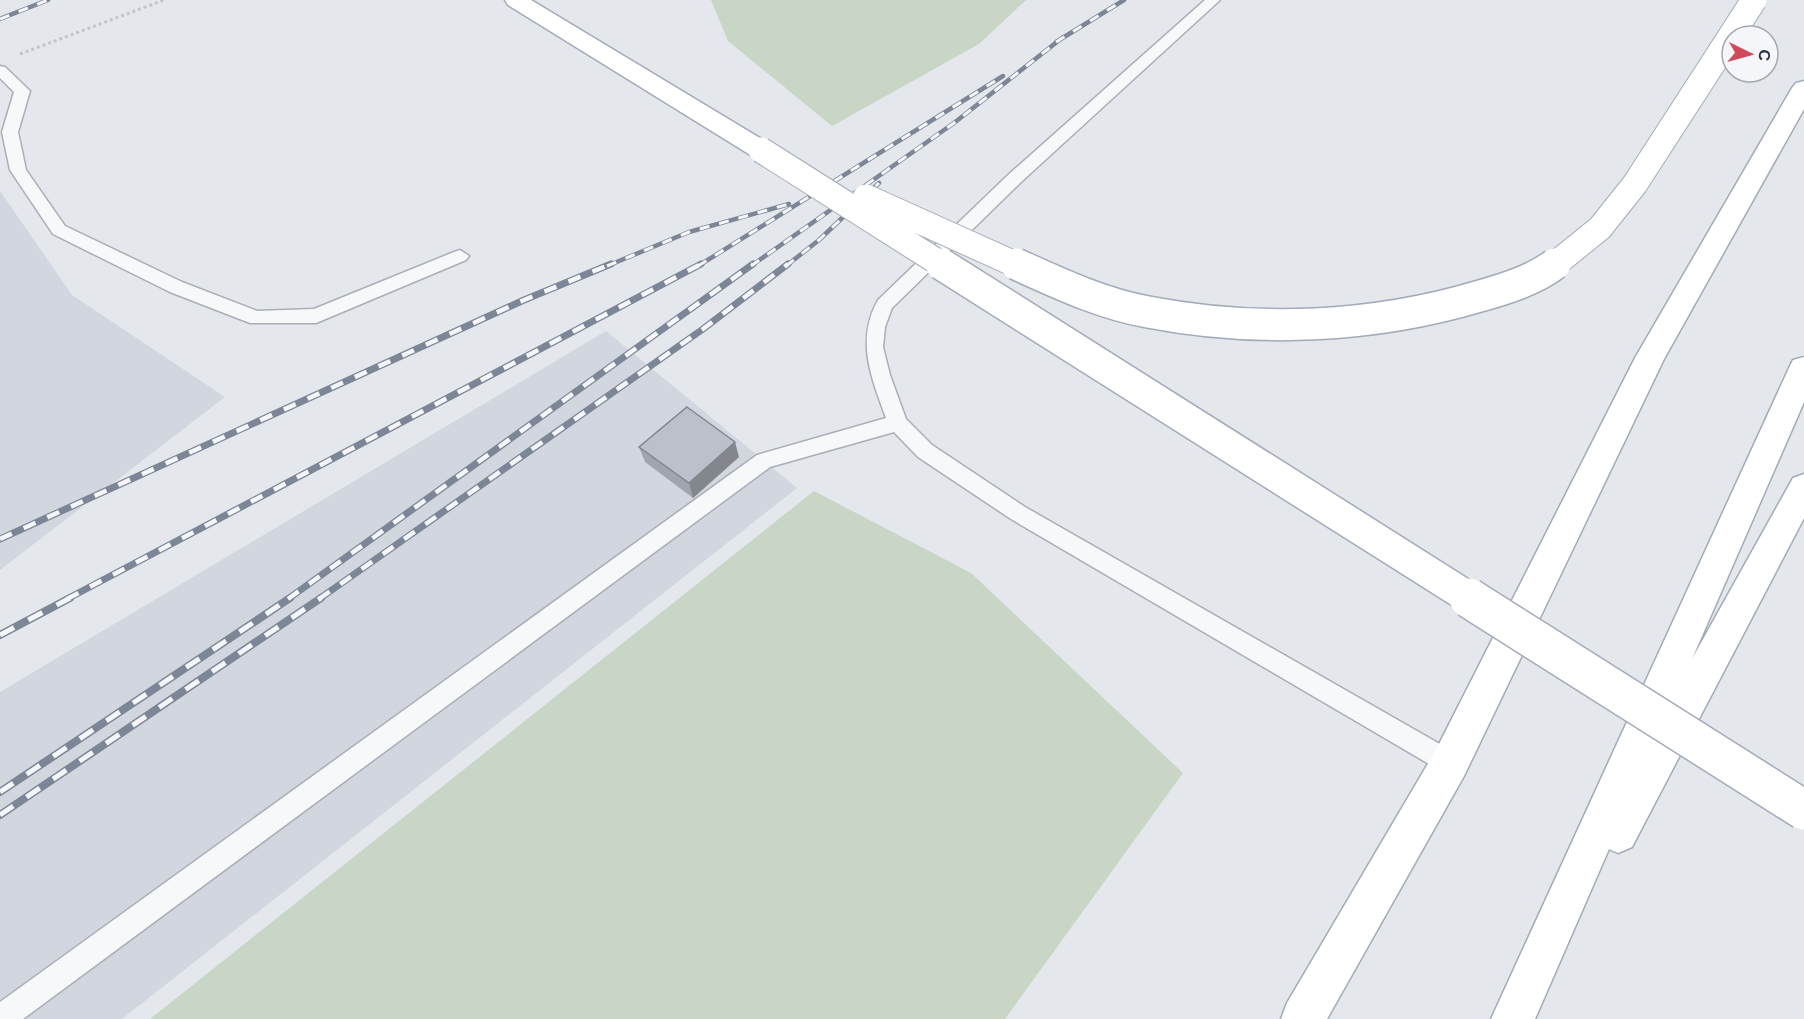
<svg xmlns="http://www.w3.org/2000/svg" width="1804" height="1019" font-family="Helvetica,sans-serif">
	<style>
		.built { fill: #d2d6de }
		.green { fill: #c9d6c5 }
		.lines { fill: none; stroke-linecap: round; stroke-linejoin: round }
		.service-casing { stroke: #a9aeb7; stroke-width: 3 }
		.primary-casing { stroke: #a3abb8; stroke-width: 3 }
		.path { stroke: #c2c5cb; stroke-width: 3; stroke-dasharray: 3 3; stroke-linecap: butt }
		.service { fill: #f7f8fa; fill-rule: evenodd }
		.primary { fill: #fff; fill-rule: evenodd }
		.rail-far2-casing { stroke: #7d8696; stroke-width: 4.5 }
		.rail-far1-casing { stroke: #7d8696; stroke-width: 7 }
		.rail-casing { stroke: #7d8696; stroke-width: 8 }
		.rail-far2 { stroke: #f4f6f9; stroke-width: 3; stroke-dasharray: 10; stroke-linecap: butt }
		.rail-far1 { stroke: #f4f6f9; stroke-width: 4.5; stroke-dasharray: 13; stroke-linecap: butt }
		.rail { stroke: #f4f6f9; stroke-width: 5; stroke-dasharray: 16; stroke-linecap: butt }
		.primary-bridge-far2-casing { stroke: #a3abb8; stroke-width: 27; stroke-linecap: butt }
		.primary-bridge-far1-casing { stroke: #a3abb8; stroke-width: 34; stroke-linecap: butt }
		.primary-bridge-casing { stroke: #a3abb8; stroke-width: 42; stroke-linecap: butt }
		.primary-bridge-far2 { stroke: #fff; stroke-width: 25 }
		.primary-bridge-far1 { stroke: #fff; stroke-width: 31 }
		.primary-bridge { stroke: #fff; stroke-width: 39 }
		.wall { fill: #a1a5ae }
		.shaded-wall { fill: #83868d }
		.building { fill: #bbc0ca; stroke: #83868d; stroke-width: 1.5 }
	</style>
	<rect width="100%" height="100%" fill="#e4e7ec"/>
	<path class="built" d="M0,191L72,295L225,397L0,570Z
		M606,331L797,488L122,1019H0V692Z"/>
	<path class="green" d="M711,0H1026L979,44L832,126L728,41Z
		M814,491L971,573L1183,773L1005,1019H150Z"/>
	<g class="lines">
		<defs>
			<path id="service" d="M1205,0H1220L1020,183L892,308L885,327L883,347L890,375L906,419L932,445L1025,507L1459,755L1462,763L1459,771L1450,775L1441,771L1011,519L918,457L894,432L770,467L23,1019H0V1002L757,455L886,418C872,379 855,341 878,300L1008,175Z
				M0,66L5,67L30,91L18,132L26,170L65,226L182,282L257,311L314,309L454,252L460,250L469,256L466,260L316,323H250L170,292L53,234L10,170L2,132L14,92L0,78Z"/>
			<path id="primary" d="M505,0H531L770,144L774,150L770,156L761,158L752,156L508,5Z
				M1804,81V109L1664,359L1464,776L1327,1019H1281L1287,1003L1436,750L1635,358L1792,88L1796,83Z
				M1804,357V402L1692,659L1793,478L1804,474V518L1632,847L1618,853L1609,849L1535,1019H1491L1789,368L1793,360Z"/>
		</defs>
		<use href="#service" class="service-casing"/>
		<use href="#primary" class="primary-casing"/>
		<path class="path" d="M20,54L164,0"/>
		<use href="#service" class="service"/>
		<use href="#primary" class="primary"/>
		<defs>
			<path id="rail-far2" d="M0,19L48,0
				M1056,42L1124,0
				M607,266L689,232L789,204
				M698,266L1003,76
				M751,266L954,123L1062,38
				M786,266L819,240L879,183"/>
			<path id="rail-far1" d="M0,539L524,300L611,264
				M67,599L701,264
				M288,599L753,264
				M319,599L703,329L788,264"/>
			<path id="rail" d="M0,635L70,598
				M0,792L290,598
				M0,815L321,598"/>
		</defs>
		<use href="#rail-far2" class="rail-far2-casing"/>
		<use href="#rail-far1" class="rail-far1-casing"/>
		<use href="#rail" class="rail-casing"/>
		<use href="#rail-far2" class="rail-far2"/>
		<use href="#rail-far1" class="rail-far1"/>
		<use href="#rail" class="rail"/>
		<defs>
			<path id="primary-bridge-far2" d="M761,150L944,266
				M866,197L1019,266
				M1553,266L1600,228L1635,184L1754,0"/>
			<path id="primary-bridge-far1" d="M941,264L1471,599
				M1016,264C1058,283 1102,304 1148,312C1257,333 1373,328 1480,296C1505,289 1534,280 1555,264"/>
			<path id="primary-bridge" d="M1469,598L1804,810"/>
		</defs>
		<use href="#primary-bridge-far2" class="primary-bridge-far2-casing"/>
		<use href="#primary-bridge-far1" class="primary-bridge-far1-casing"/>
		<use href="#primary-bridge" class="primary-bridge-casing"/>
		<use href="#primary-bridge-far2" class="primary-bridge-far2"/>
		<use href="#primary-bridge-far1" class="primary-bridge-far1"/>
		<use href="#primary-bridge" class="primary-bridge"/>
	</g>
	<path class="wall" d="M639,447L739,457L693,498L645,462Z"/>
	<path class="shaded-wall" d="M735,442L739,457L693,498L689,483Z"/>
	<path class="building" d="M687,407L735,442L689,483L639,447Z"/>
	<g transform="translate(1750 54) rotate(95)"><circle r="28" fill="#f4f6f9" stroke="#a4a8b1" stroke-width="1.5"/>
	<path d="M0-4.5L10 22L0 15L-10 22Z" fill="#d1495b"/>
	<text y="-9" font-size="16" font-weight="bold" text-anchor="middle" fill="#2b3445">С</text>
	</g>
</svg>
